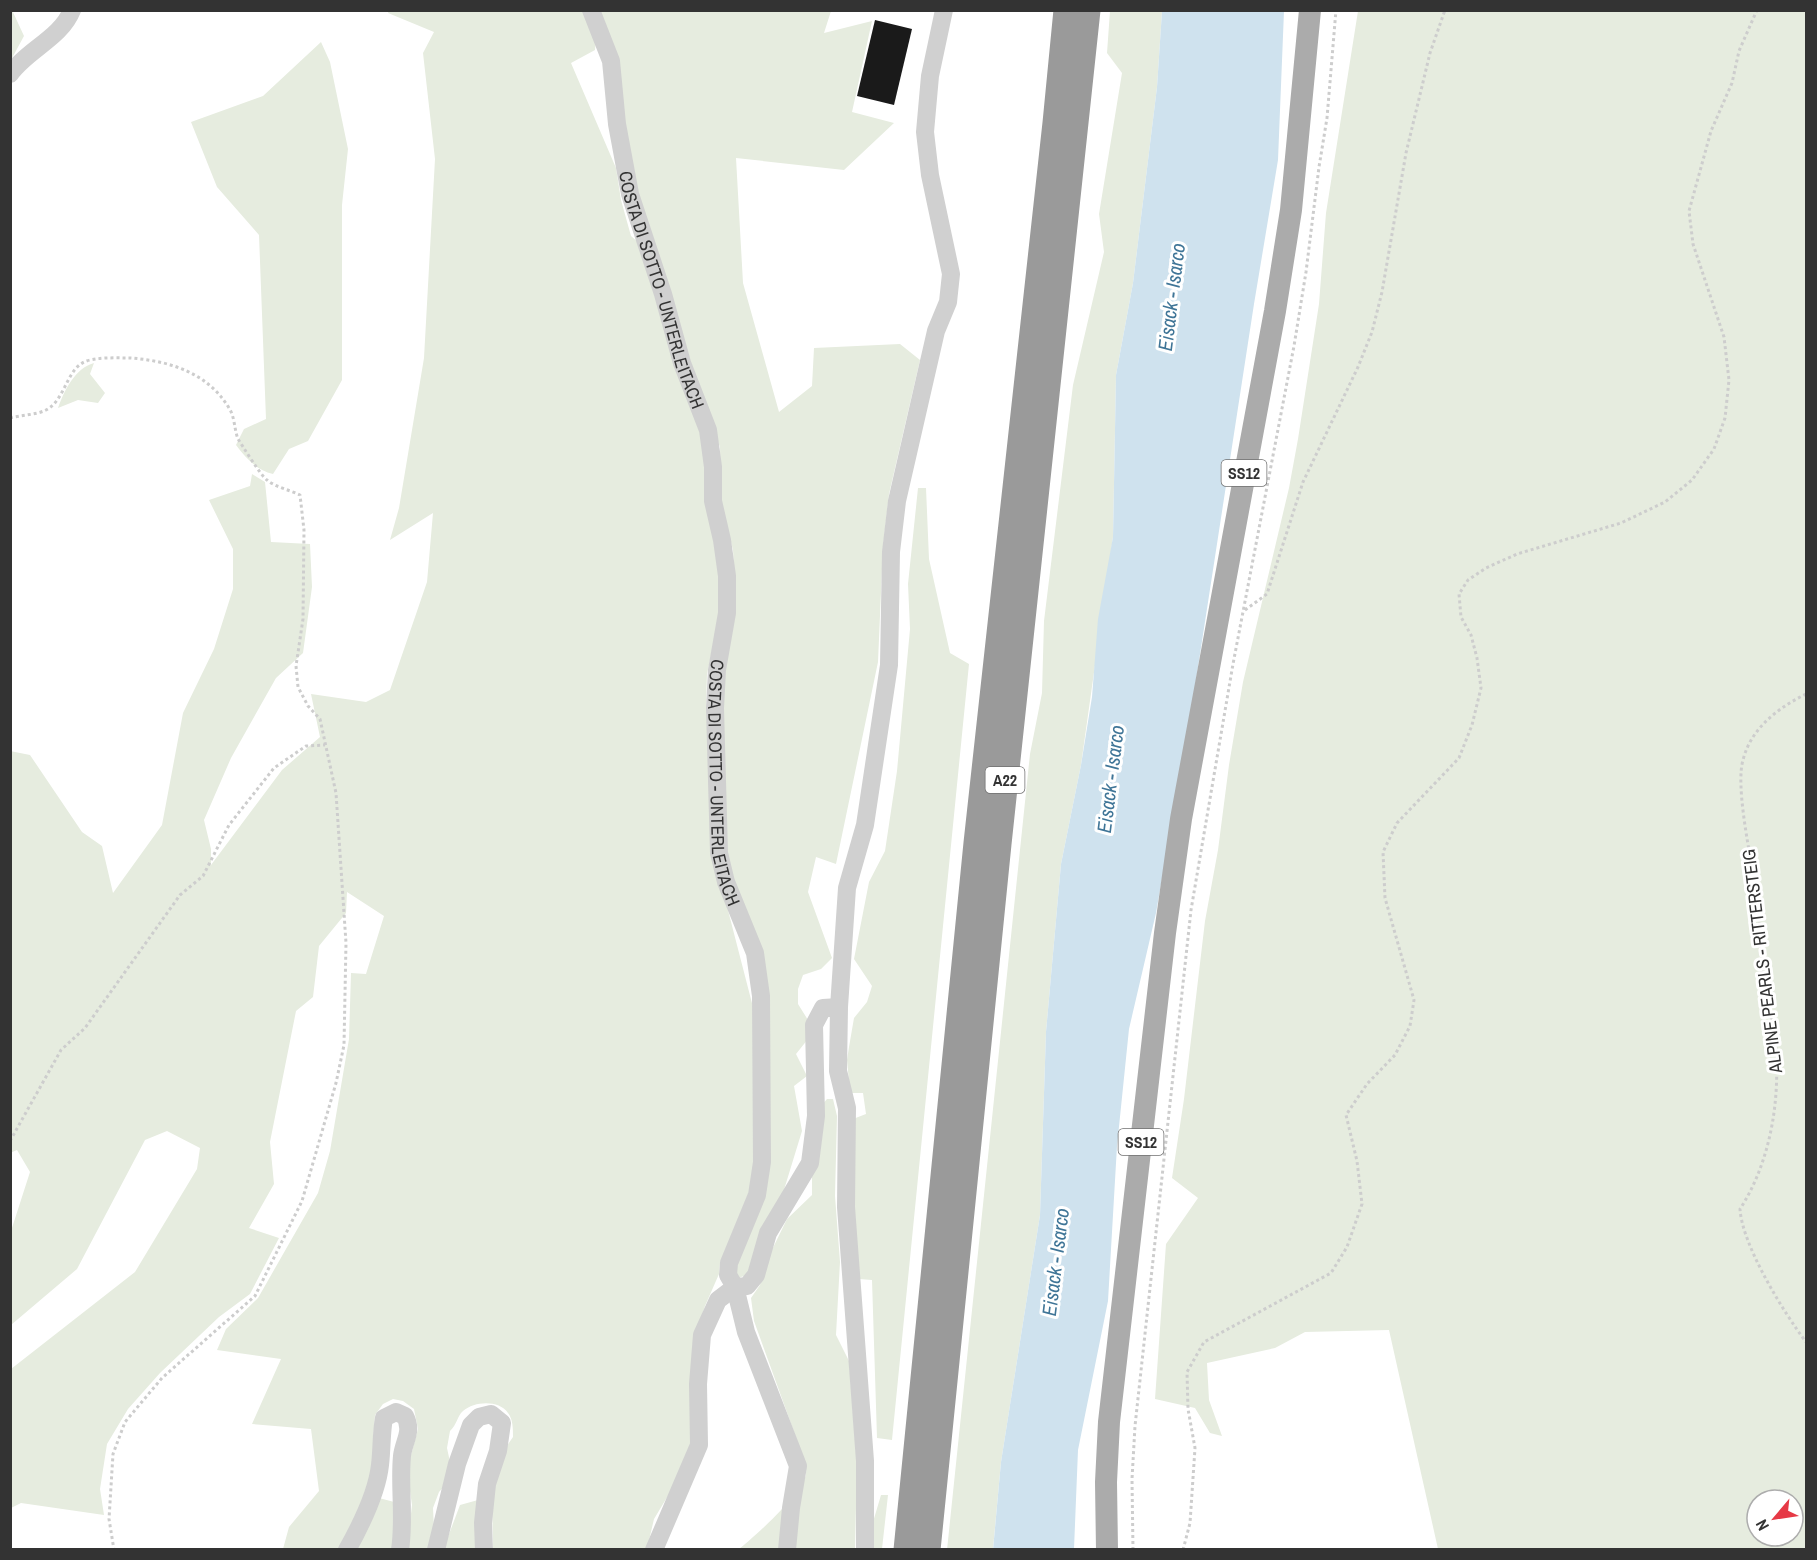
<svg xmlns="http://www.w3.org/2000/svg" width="1817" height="1560" font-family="'Archivo Narrow',sans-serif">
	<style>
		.green { fill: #e6ecdf; fill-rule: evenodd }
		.water { fill: #cfe2ee }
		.building { fill: #1a1a1a }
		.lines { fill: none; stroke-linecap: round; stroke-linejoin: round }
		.path { stroke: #cdcdcd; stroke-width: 3; stroke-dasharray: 3 3; stroke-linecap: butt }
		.minor { stroke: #d0d0d0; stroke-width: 18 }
		.major { stroke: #ababab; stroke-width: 22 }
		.highway { stroke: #9a9a9a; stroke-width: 27 }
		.labels { text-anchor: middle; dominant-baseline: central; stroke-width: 6; stroke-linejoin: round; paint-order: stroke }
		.shield { fill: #fff; stroke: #707070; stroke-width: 1.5 }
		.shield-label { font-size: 16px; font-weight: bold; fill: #333 }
		.street-label { font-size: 18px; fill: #333; stroke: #fff }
		.water-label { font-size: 20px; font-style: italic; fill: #3f7597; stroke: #fff }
	</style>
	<rect width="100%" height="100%" fill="#fff"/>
	<path class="green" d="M12,10L24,36L11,60L10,11Z
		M389,10L584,11L596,39L595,50L571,63L616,168L621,200L631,236L639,243L702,430L718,545L721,607L707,674L706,705L722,887L754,1011L756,1156L749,1192L720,1263L719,1274L705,1306L695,1336L690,1446L672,1489L654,1519L647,1549H493C493,1506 486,1474 513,1437C513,1429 513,1419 508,1413C499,1400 475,1401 463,1411C457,1416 457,1425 450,1431L447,1448L450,1462L447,1483L439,1492L433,1508L434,1528L431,1549H407L412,1505L407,1470L418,1429L414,1409L403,1401L393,1399L383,1404L375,1415L373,1440L375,1467L343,1549H283L289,1527L319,1491L311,1429L252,1424L281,1359L217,1350L226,1329L258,1298L318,1193L330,1151L349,1039L351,973L366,974L384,916L347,892L346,913L319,946L313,997L296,1011L270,1142L274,1184L249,1228L279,1238L250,1294L219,1317L160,1373L128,1409L107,1444L100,1489L104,1515L21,1503L11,1508V1369L135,1272L197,1169L200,1148L167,1131L145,1140L77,1269L11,1325V1231L30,1172L17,1150L10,1153V751L30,755L82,832L102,846L113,893L162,825L183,713L214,649L233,589V549L209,500L250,486L252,474L265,482L271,542L310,544L312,587L303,653L276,678L231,758L204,820L211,849V865L282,770L320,737L311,694L366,702L390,690L427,582L433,513L390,540L399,508L424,358L435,159L423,53L434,32L388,13Z
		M597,11H831L824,33L872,21L852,112L894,123L844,170L736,158L743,283L779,412L812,386L814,348L900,344L920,360L889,494L883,546L878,662L836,864L816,857L808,892L832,958L821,969L803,975L798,989V1004L808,1020V1039L796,1054L807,1076L794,1086L802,1131L783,1193L750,1274L738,1278L733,1270L762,1197L768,1005L730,869L725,838L721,715L735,583L733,550L721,502L720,447L683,340L636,186Z
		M1110,11H1162L1157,87L1133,283L1116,375L1113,537L1081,765L1061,864L1046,1032L1040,1215L1001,1462L993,1549L947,1550L1030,754L1042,693L1044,621L1073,385L1104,252L1099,214L1122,73L1107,53Z
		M1358,11H1806V1549H1438L1389,1330L1305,1332L1275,1348L1207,1363L1209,1400L1222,1436L1210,1433L1195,1408L1155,1399L1166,1244L1198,1198L1172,1178L1184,1099L1205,921L1218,850L1229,765L1243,682L1289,488L1298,439L1319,304L1326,213ZM1757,1500H1793V1536H1757Z
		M321,42L330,62L348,149L342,205V380L308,441L289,449L273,474C256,470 246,458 236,445L244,429L266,419L259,235L217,187L191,122L263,96Z
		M94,363L90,374L105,393L98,403L78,400L58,408C64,391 75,368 94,363Z
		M918,488H926L929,559L950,653L969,664L892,1440L877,1438L872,1280L859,1279L854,1231L853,1119L866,1114L863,1093H850L847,1060L849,1047L854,1018L867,1002L872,986L854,959L869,882L885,851L897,771L910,629L908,584Z
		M827,1099H833L837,1116L835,1196L840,1262L836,1335L849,1361L857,1466L855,1549L738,1550C753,1538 806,1491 806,1473C807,1467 804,1460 802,1454L754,1321L751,1298L760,1285L767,1260L787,1219L812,1195V1170L821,1106Z
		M881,1495H888L882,1549L873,1550V1522Z
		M379,1498L398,1503L394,1549L356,1550Z
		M478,1500V1549L443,1550L460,1505Z"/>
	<path class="water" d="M1162,11H1284L1278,160L1254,304L1194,693L1156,913L1129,1029L1117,1146L1108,1301L1078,1450L1074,1549L993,1550L1001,1462L1040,1215L1046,1032L1061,864L1081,765L1092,697L1098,619L1113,537L1116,375L1133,283L1157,87Z"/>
	<path class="building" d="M875,20L912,29L894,105L857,96Z"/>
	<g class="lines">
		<path class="path" d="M10,418C21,415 36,415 46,410C67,399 66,365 90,360C104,357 118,358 131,358C170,361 208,373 229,408C235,417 234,429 238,439C242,445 261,476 267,480C275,487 290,490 300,495L304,530L303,619L296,666L298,687L308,706L320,719L336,793L346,943L344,1045L336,1083L302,1201L255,1296L162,1378L125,1422L113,1454L109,1519L114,1550
			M1245,610L1267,594L1303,482L1358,367L1372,332L1382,292L1406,153L1430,53L1445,10
			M1806,694C1778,708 1751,728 1743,760C1736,784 1748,843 1752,868C1755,882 1757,895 1758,909C1761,933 1759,957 1763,981C1765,998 1771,1014 1774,1030C1782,1090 1773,1158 1740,1209C1742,1245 1784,1313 1806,1342
			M10,1141L61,1050L85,1028L180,895L203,876L229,825L274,768L306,746L325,745
			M1133,1550L1132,1479L1135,1426L1191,910L1233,664L1294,346L1306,272L1319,167L1327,118L1336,10
			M1183,1550L1190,1523L1195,1448L1188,1409L1187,1372L1204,1342L1331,1273L1347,1247L1362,1204L1357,1161L1346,1115L1367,1084L1395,1055L1410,1026L1414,1000L1385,898L1383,852L1397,823L1459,758L1472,725L1481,688L1477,658L1471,635L1461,617L1459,594L1468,580L1486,568L1517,554L1621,523L1665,502L1692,480L1714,449L1725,418L1729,380L1724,337L1693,244L1689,211L1711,131L1732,83L1739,51L1757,10"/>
		<g class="minor">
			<path id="s1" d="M591,10L611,61L617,124L630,194L663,294L682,363L708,430L713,467V501L722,540L727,576V613L717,670L715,708L719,853L726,882L755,953L761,996L762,1162L757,1195L729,1263L728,1275L735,1287L746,1332L798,1466L791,1508L787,1550"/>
			<path d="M10,74C27,50 61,38 72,10"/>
			<path d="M839,1007L847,888L865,825L889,665L891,552L897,501L936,331L948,302L951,274L930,175L925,132L930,76L944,10"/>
			<path d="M347,1550C361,1525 377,1493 380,1465C382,1449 381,1434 384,1418L396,1412L405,1416C413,1432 404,1440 402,1456C399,1487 405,1517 400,1550"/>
			<path d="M436,1550L457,1464L471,1425L479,1417L491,1414L502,1423L498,1451L487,1484L483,1523L484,1550"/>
			<path d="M654,1550L699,1445L698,1384L702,1335L718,1300L735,1287L747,1286L756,1275L768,1233L810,1163L816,1116L814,1025L823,1008L839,1007L838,1071L847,1108L846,1207L865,1461V1550"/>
		</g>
		<path class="major" d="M1107,1550L1106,1482L1109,1422L1165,933L1181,819L1275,311L1291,210L1310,10"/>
		<path class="highway" d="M907,1550L977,843L1056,123L1067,10
			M927,1550L998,844L1087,10"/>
	</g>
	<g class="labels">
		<g class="shield">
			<rect x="1221.5" y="460" width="45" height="26" rx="4.5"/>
			<rect x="985.5" y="767" width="39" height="26" rx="4.5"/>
			<rect x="1118.5" y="1129" width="45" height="26" rx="4.5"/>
		</g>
		<g class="shield-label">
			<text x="1244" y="473">SS12</text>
			<text x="1005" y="780">A22</text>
			<text x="1141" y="1142">SS12</text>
		</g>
		<g class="street-label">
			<text stroke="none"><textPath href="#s1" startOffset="290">COSTA DI SOTTO - UNTERLEITACH</textPath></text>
			<text stroke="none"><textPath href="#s1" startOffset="794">COSTA DI SOTTO - UNTERLEITACH</textPath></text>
			<text transform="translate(1762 961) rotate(-97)">ALPINE PEARLS - RITTERSTEIG</text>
		</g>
		<g class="water-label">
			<text transform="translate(1171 297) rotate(-83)">Eisack - Isarco</text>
			<text transform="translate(1110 779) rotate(-83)">Eisack - Isarco</text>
			<text transform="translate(1055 1262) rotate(-83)">Eisack - Isarco</text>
		</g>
	</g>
	<rect width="1817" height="1560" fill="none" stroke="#333333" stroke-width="24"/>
	<g transform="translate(1775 1518) rotate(241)"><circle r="28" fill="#ffffff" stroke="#adadad" stroke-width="1.5"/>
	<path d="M0-4.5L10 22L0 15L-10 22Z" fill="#e63946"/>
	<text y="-9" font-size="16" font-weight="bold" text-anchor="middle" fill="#333333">N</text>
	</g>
</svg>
